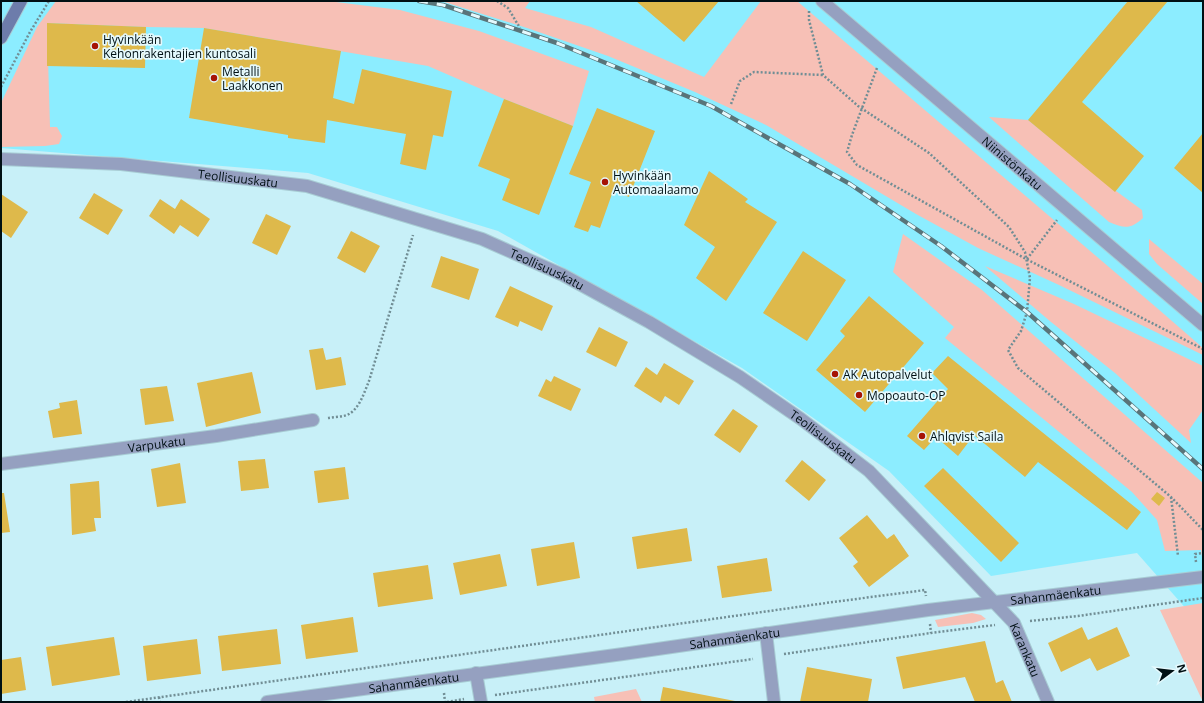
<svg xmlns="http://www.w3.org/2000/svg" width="1204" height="703" font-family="'Open Sans',sans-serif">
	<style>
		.built { fill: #8cedff }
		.green { fill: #f7c0b6 }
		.building { fill: #deb94b }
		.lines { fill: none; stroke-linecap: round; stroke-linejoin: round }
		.minor-casing { stroke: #a8ccd4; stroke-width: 14 }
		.tertiary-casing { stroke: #a8ccd4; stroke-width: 14 }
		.secondary-casing { stroke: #a8ccd4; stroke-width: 14 }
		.path { stroke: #718e95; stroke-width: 2.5; stroke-dasharray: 2 2; stroke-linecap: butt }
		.minor { stroke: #95a0c0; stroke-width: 12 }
		.tertiary { stroke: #95a0c0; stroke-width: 12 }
		.secondary { stroke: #6d7cab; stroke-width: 12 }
		.rail-casing { stroke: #597479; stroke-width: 4.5 }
		.rail { stroke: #e5f9fd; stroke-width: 3; stroke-dasharray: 9; stroke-linecap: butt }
		.poi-dot { fill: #a61305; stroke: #e5f9fd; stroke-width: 1.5 }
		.labels { text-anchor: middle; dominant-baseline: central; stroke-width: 3.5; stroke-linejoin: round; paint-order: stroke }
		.poi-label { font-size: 12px; fill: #001014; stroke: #e5f9fd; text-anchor: start }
		.street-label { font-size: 12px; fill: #001014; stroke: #e5f9fd }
	</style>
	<rect width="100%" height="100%" fill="#c8f0f8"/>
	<path class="built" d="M1,1H1203V628L1137,553L991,576L889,471L742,368L498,231L308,173L1,148Z"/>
	<path class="green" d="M56,1H328L400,10L479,31L589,71L573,126L504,99L428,66L204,28L146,27L47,23L50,127H57L62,136L59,144L45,146L1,147V103L37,27Z
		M441,1H530L525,8L591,27L704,77L761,1H797L1157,308L1203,348V355L1059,285L978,248L916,214L766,125L695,92L608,56L527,28Z
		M989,117L1028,120L1116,191L1142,210L1143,218C1130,230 1124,228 1109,222Z
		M903,234L982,290L1203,483V557H1202L1201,550L1165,551L1157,520L1132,492L945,338L954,327L893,272Z
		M1149,239L1203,284V304L1157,264L1149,254Z
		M985,266L1074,304L1203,366V410L1189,430L1191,443L1115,373L1051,322Z
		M1203,603V702L1160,610Z
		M972,613L981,615L986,619L973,623L938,627L935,620Z
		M636,689L642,702H595L594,697Z"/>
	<path class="building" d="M636,1H719L684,42Z
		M1128,1H1168L1082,102L1144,156L1115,192L1028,120Z
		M47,23L146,27L145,68L47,66Z
		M204,28L341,51L333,98L354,104L362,69L452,91L443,137L433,135L426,170L400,164L406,134L327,120L325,143L288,138V135L189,118Z
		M504,99L573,126L539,215L502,200L510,179L478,166Z
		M597,108L655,131L629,197L613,191L600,228L591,225L588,232L574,227L591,182L569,174Z
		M1203,133V193L1174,168Z
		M709,171L748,199L745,202L777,222L726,301L696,278L715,247L684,225Z
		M94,193L123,210L108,235L79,218Z
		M1,194L28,212L11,238L1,231Z
		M160,199L175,209L181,199L210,219L198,237L180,225L174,234L149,216Z
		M266,214L291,226L277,255L252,243Z
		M351,231L380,246L365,273L337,258Z
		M803,251L846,280L807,341L763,313Z
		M441,256L479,269L469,300L431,287Z
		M510,286L553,306L542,331L520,321L518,327L495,317Z
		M869,296L924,343L865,412L816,370L845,336L840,331Z
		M599,327L628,342L616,367L586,352Z
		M323,348L326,360L341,357L346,385L316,390L309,350Z
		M948,356L1141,512L1127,530L1038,462L1025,477L974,435L958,456L936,437L924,450L907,436L948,389L932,373Z
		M664,363L694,381L679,405L665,396L661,403L634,386L646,367L657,375Z
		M252,372L261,413L206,427L197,383Z
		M554,376L581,389L571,411L538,396L546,379L551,382Z
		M167,386L174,421L145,425L140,389Z
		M77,400L82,434L53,438L48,411L60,408L59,403Z
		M733,409L758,426L740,453L714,435Z
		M265,459L269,488L241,491L238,461Z
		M802,460L826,480L809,501L785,481Z
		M180,463L186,503L157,507L151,469Z
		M345,467L349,499L318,503L314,471Z
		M943,468L1019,543L1001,562L924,486Z
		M99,481L101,518H94L96,531L72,535L70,484Z
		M1157,492L1165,498L1159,506L1151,499Z
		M1,493H4L10,532L1,533Z
		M867,515L887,539L894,534L909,556L869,587L853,566L858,562L839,538Z
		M687,528L692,561L637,569L632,537Z
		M574,542L580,578L537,586L531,549Z
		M500,554L507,586L460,595L453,563Z
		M767,558L772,591L722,598L717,566Z
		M428,565L433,599L378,607L373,573Z
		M353,617L358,652L306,659L301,625Z
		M1082,627L1088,640L1117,627L1130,656L1097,671L1090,658L1061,672L1048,643Z
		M277,629L281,664L222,671L218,636Z
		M114,637L120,675L52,686L46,647Z
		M197,639L201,674L147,681L143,646Z
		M985,641L996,683L1003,680L1012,702H975L965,677L903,689L896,657Z
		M21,657L26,690L1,694V660Z
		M807,667L872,679L868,702H800Z
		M663,687L735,701V702H660Z"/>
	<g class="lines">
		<defs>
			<g id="minor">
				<path id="s1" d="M1,159L121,164L307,186L482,239L563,275L649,322L740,377L801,419L869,471L1014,623L1048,702"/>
				<path id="s2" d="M1,464L216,436L313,420"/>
				<path d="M766,633L774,702"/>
				<path d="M476,673L481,702"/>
				<path id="s3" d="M267,702L623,654L928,610L1203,577"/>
			</g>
			<g id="tertiary">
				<path id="s4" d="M822,1L1203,325"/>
			</g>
			<path id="secondary" d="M1,38L21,1"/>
		</defs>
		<use href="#minor" class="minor-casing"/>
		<use href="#tertiary" class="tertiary-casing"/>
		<use href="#secondary" class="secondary-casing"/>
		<path class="path" d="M497,1L508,8L520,28
			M809,11V20L823,75L858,106L929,153L1009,227L1025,252L1030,278L1027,312L1021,331L1008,350L1018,368L1171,497L1203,530
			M877,68L852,135L847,152L857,165L1026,259L1203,349
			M1,87L30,32L49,1
			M731,104L740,81L754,72L823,75
			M1027,259L1057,220
			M328,418C334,417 341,417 347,415C359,410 364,393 369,381L413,235
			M1171,497L1178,556
			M1196,562L1195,554L1203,553
			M1030,621L1078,616L1203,598
			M930,624L931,633
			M784,654L931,633L995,625
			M444,693L445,702
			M495,695L753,659
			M159,697L160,702
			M126,702L833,602L925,590L926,596
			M447,702L464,699"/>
		<use href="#minor" class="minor"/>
		<use href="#tertiary" class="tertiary"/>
		<use href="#secondary" class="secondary"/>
		<defs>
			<path id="rail" d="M419,1L443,5L557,43L711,106L850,184L941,246L1027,312L1203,469"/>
		</defs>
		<use href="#rail" class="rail-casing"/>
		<use href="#rail" class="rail"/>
	</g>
	<g class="poi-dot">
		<circle cx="95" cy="46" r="4"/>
		<circle cx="214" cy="78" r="4"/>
		<circle cx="605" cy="182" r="4"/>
		<circle cx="835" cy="374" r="4"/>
		<circle cx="859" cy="395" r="4"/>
		<circle cx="922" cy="436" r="4"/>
	</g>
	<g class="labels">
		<g class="poi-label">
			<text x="103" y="39">Hyvinkään<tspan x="103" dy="14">Kehonrakentajien kuntosali</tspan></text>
			<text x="222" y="71">Metalli<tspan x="222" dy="14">Laakkonen</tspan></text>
			<text x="613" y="175">Hyvinkään<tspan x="613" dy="14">Automaalaamo</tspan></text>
			<text x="843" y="374">AK Autopalvelut</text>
			<text x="867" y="395">Mopoauto-OP</text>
			<text x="930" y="436">Ahlqvist Saila</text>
		</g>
		<g class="street-label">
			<text stroke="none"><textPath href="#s4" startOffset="250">Niinistönkatu</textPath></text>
			<text stroke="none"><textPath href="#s1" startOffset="238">Teollisuuskatu</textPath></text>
			<text stroke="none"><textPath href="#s1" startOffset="562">Teollisuuskatu</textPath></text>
			<text stroke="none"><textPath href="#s1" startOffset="886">Teollisuuskatu</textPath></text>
			<text stroke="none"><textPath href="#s2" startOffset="157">Varpukatu</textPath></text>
			<text stroke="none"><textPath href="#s3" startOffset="796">Sahanmäenkatu</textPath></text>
			<text stroke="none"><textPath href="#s3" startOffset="472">Sahanmäenkatu</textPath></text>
			<text stroke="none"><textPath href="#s1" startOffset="1182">Karankatu</textPath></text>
			<text stroke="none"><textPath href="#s3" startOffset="148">Sahanmäenkatu</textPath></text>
		</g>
	</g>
	<rect width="1204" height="703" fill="none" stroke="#001014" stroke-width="4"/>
	<g transform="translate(1172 671) rotate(75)" stroke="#e5f9fd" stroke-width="3" paint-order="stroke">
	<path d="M0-3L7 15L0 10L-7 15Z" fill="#001014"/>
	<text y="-6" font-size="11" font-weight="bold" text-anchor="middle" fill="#001014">N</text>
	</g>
</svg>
